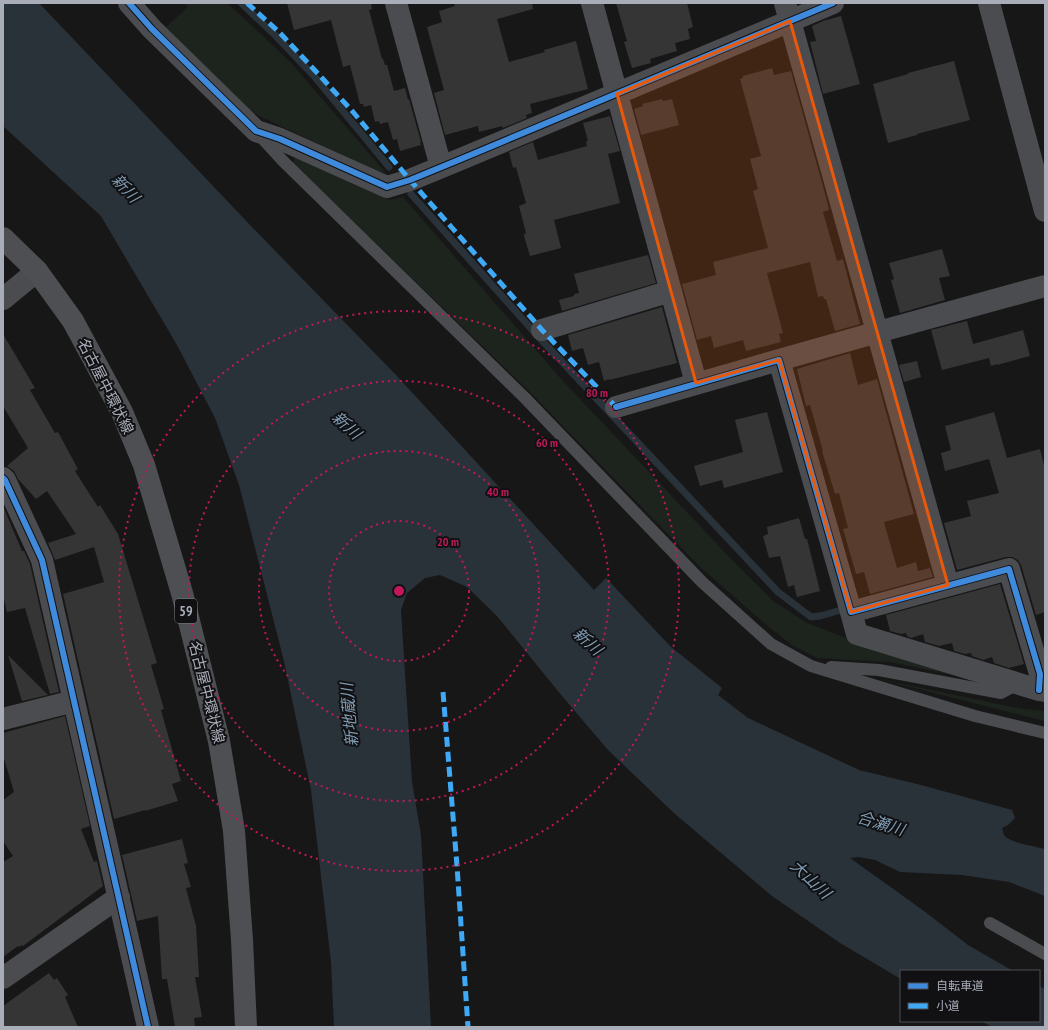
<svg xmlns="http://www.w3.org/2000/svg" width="1048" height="1030" font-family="'PT Sans Narrow','Noto Sans JP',sans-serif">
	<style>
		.green { fill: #1d241e }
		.water { fill: #2a3239 }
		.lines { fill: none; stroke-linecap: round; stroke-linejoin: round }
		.stream { stroke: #2a3239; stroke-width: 7 }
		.building { fill: #353536 }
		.service { stroke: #4b4c50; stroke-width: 12 }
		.minor { stroke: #4b4c50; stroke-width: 22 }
		.tertiary { stroke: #4b4c50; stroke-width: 22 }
		.primary { stroke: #4d4f52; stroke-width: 22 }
		.quiet { stroke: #3fa9f5; stroke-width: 5; stroke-dasharray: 10 5; stroke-linecap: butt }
		.cycleway-casing { stroke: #111113; stroke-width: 8 }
		.cycleway { stroke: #408adc; stroke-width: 6 }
		.marked { fill: #e8590c; fill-opacity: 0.2; stroke: #e8590c; stroke-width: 3; stroke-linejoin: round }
		.ring { fill: none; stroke: #c2185b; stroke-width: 2; stroke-dasharray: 2 4 }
		.labels { text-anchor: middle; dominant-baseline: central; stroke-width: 4; stroke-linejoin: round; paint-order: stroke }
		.shield { fill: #111113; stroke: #7b7e86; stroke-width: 1 }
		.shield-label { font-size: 14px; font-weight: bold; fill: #a8adb8 }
		.street-label { font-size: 15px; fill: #a8adb8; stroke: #111113 }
		.water-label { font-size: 16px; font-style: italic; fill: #7f9bb3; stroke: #111113 }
		.centre { fill: #c2185b; stroke: #111113; stroke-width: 2 }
		.ring-label { font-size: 12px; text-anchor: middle; font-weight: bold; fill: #c2185b; stroke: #111113; stroke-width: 4; stroke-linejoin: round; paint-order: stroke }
	</style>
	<rect width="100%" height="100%" fill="#171717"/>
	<path class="green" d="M184,3H227L263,36L292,64L386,173L371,169L241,107L164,29L188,7Z
		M295,157L390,200L403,197L562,380L736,564L773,601L807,623L893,656L1001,685L890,662L817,658L792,645L769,627L699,566L531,393L293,163Z
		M879,679L1017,708L1045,711V721Z"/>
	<path class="water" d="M3,3H39L251,226L396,375L594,590L606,578L670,646L722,688L718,695L748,718L859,770L921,785L1012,810L1015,818L1008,825L1002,828C1003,830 1003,833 1004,835C1009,843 1036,846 1045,849V896L1009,882L962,875L900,872L875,860L859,857L850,858L924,911L968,945L1013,971H901V979L840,943L772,896L675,814L608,750L562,696L497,616L467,587L440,575L425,578L407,593L401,610L412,782L421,835L431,1027H334L331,962L311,790L284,661L239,485L215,418L177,345L101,216L3,126Z
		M1039,986L1045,989V1027H992L981,1021H1039Z"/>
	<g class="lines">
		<path class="stream" d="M241,3L276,36L314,76L389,167
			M411,194L534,332L778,592L811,617L820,616L841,610"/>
	</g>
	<path class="building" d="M287,3H371L372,9L369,10L382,59H383L385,65H387L394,91L405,88L408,100L409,99L421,142H420L421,145L400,151L397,139L393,140L388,122L380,124L379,121L375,122L371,105L364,107L363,104H360L350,65L343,67L331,20L294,30Z
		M454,3H532L533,9L497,19L509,62L545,52L544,50L576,41L588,89L530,104L532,113L526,115L527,118L503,128L502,126L479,132L478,126L445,135L434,93L444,90L427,27L442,22L439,11L455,6Z
		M616,3H687L693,27L688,29L690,39L675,43L677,51L650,59L651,63L632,68L624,42L627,41Z
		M841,16L860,84L823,94L810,42L816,41L812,26L823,21Z
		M954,61L970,120L917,134V135L888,143L873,84L908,74V73Z
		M772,68L774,75L791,71L827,201L829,210L823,212L837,261L843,259L860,324L835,331L826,299H824L823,296L818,297L810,262L767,273L783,333L779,334L781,342L746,351L743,340L714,348L711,336L697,340L682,284L716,275L713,262L768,248L753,191L758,189L750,159L761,156L740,79L743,78V76Z
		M662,99L663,101L672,99L679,125L641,135L634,109L643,106L642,104Z
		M610,116L620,151L608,154L620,203L554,220L561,248L530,256L524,236V234L526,233L519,206L526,203L516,167L513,168L509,152L533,142L538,160L587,146L586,141H588L583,123Z
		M942,249L950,276L939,278L945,300L900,313L891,280L894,279L889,263Z
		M648,255L656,283L562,311L559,300L574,296V294L579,293L574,274Z
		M662,307L677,363L609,380V379L604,381L599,362L588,365L583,348L572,351L568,335Z
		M967,321L973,344L1023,330L1030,356L997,365V364L991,366L989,358L942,370L931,330Z
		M3,334L35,388L30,390L55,433L58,432L78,469L75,471L98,507L100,505L118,534L157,663L151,665L164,709L161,710L181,781L172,784L178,801L145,811V810L114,819L63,594L104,582L94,547L55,560L48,543L76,534L47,491L36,499L18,479L14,471L7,466L28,448L3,406Z
		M850,353L858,385L877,379L914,514L884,522L897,568L916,562L918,571L930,568L933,577L870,594L864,572L856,574L843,529L848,528L839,493L835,494L822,451H823L810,405L806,406L797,369Z
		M917,361L921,377L904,382L899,365Z
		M767,412L783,472L724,488L722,480L700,486L694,466L743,452L735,420Z
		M994,412L1007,458L1040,449L1045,469V612L1036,615L1021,565L1018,560L1012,557H1006L957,570L944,523L971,516L967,501L999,493L989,459L945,471L941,453L951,450L945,426Z
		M3,506L22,551H24L30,564L59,692L50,694L25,608L7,612L3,595Z
		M799,518L805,539H807L820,591L797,597L794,585L788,587L780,556L769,558L763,536L768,534L767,527Z
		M1000,584L1024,664L1009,668L994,663L992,657L983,660L972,656L971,653L965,654L954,651L952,643L939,646L925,642L923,634L911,638L907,636L906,633L901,634L890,631L886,615Z
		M8,655L48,695L22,701Z
		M65,716L90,826L81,829L94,862L97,861L103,886L23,946L22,945L19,947L18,946L3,957V862L13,856L3,841V800L14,792L3,755V733Z
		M182,839L188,863L184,864L191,887L186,888L196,926L199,977H195L202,1017L194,1018L195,1027H175L167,979H162L158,916L137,921L122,855Z
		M49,973L54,980L57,978L68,995L65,997L78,1027H3V1006Z"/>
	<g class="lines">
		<path class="service" d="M261,137L283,161L525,398L702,582L771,644L811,666L975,716L1045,733
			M831,667L879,670L1001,693L1018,684
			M990,923L1045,954"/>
		<path class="minor" d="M129,3L152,29L256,131L280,139L387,187L410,180L461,159L833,3
			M396,3L441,167
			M592,3L696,383
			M785,3L948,585
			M3,299L37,271
			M542,330L671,291
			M779,360L878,332L1045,286
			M616,407L779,360L851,612L1009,569L1040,674L1039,690
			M3,478L5,480L42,560L148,1027
			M851,612L857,634L1039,690L1045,691
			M3,719L74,701
			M3,978L119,897"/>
		<path class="tertiary" d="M989,3L1045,211"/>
		<path class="primary" d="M3,238L37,271L73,321L122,412L144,465L182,593L219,741L234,831L242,940L246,1027"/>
		<path class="quiet" d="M247,3L280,33L322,78L353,112L410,180L542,330L616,407
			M443,692L457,866L468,1027"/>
		<defs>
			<path id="cycleway" d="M129,3L152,29L256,131L280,139L387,187L410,180L461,159L833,3
				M616,407L779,360L851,612L1009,569L1040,674L1039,690
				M3,478L5,480L42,560L148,1027"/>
		</defs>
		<use href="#cycleway" class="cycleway-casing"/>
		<use href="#cycleway" class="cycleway"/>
	</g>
	<path class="marked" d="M790,21L948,585L851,612L779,360L696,383L617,94Z"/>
	<g class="ring">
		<circle cx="399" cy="591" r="70"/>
		<circle cx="399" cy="591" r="140"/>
		<circle cx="399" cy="591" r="210"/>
		<circle cx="399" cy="591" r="280"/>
	</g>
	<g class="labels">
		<rect class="shield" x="175" y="599" width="22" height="24" rx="3"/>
		<g class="shield-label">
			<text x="186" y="611">59</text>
		</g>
		<g class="street-label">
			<text transform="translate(106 386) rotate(63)">名古屋中環状線</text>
			<text transform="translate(207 692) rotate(76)">名古屋中環状線</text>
		</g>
		<g class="water-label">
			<text transform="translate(126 188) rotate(47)">新川</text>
			<text transform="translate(347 425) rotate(42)">新川</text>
			<text transform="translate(588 641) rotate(42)">新川</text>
			<text transform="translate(349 715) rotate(-95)">新地蔵川</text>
			<text transform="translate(881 823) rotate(17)">合瀬川</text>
			<text transform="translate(811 879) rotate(43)">大山川</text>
		</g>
	</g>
	<circle cx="399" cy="591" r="6" class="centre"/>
	<g class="ring-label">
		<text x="597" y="397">80 m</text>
		<text x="547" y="447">60 m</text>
		<text x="498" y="496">40 m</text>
		<text x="448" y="546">20 m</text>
	</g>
	<rect width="1048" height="1030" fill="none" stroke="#a8adb8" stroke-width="8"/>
	<rect x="900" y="970" width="140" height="52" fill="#111113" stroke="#4d4f55"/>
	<rect x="908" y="983" width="20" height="6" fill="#408adc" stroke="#4d4f55"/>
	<text x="936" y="990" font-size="12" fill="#a8adb8">自転車道</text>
	<rect x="908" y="1003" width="20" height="6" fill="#3fa9f5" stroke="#4d4f55"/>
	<text x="936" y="1010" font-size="12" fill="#a8adb8">小道</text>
</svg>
